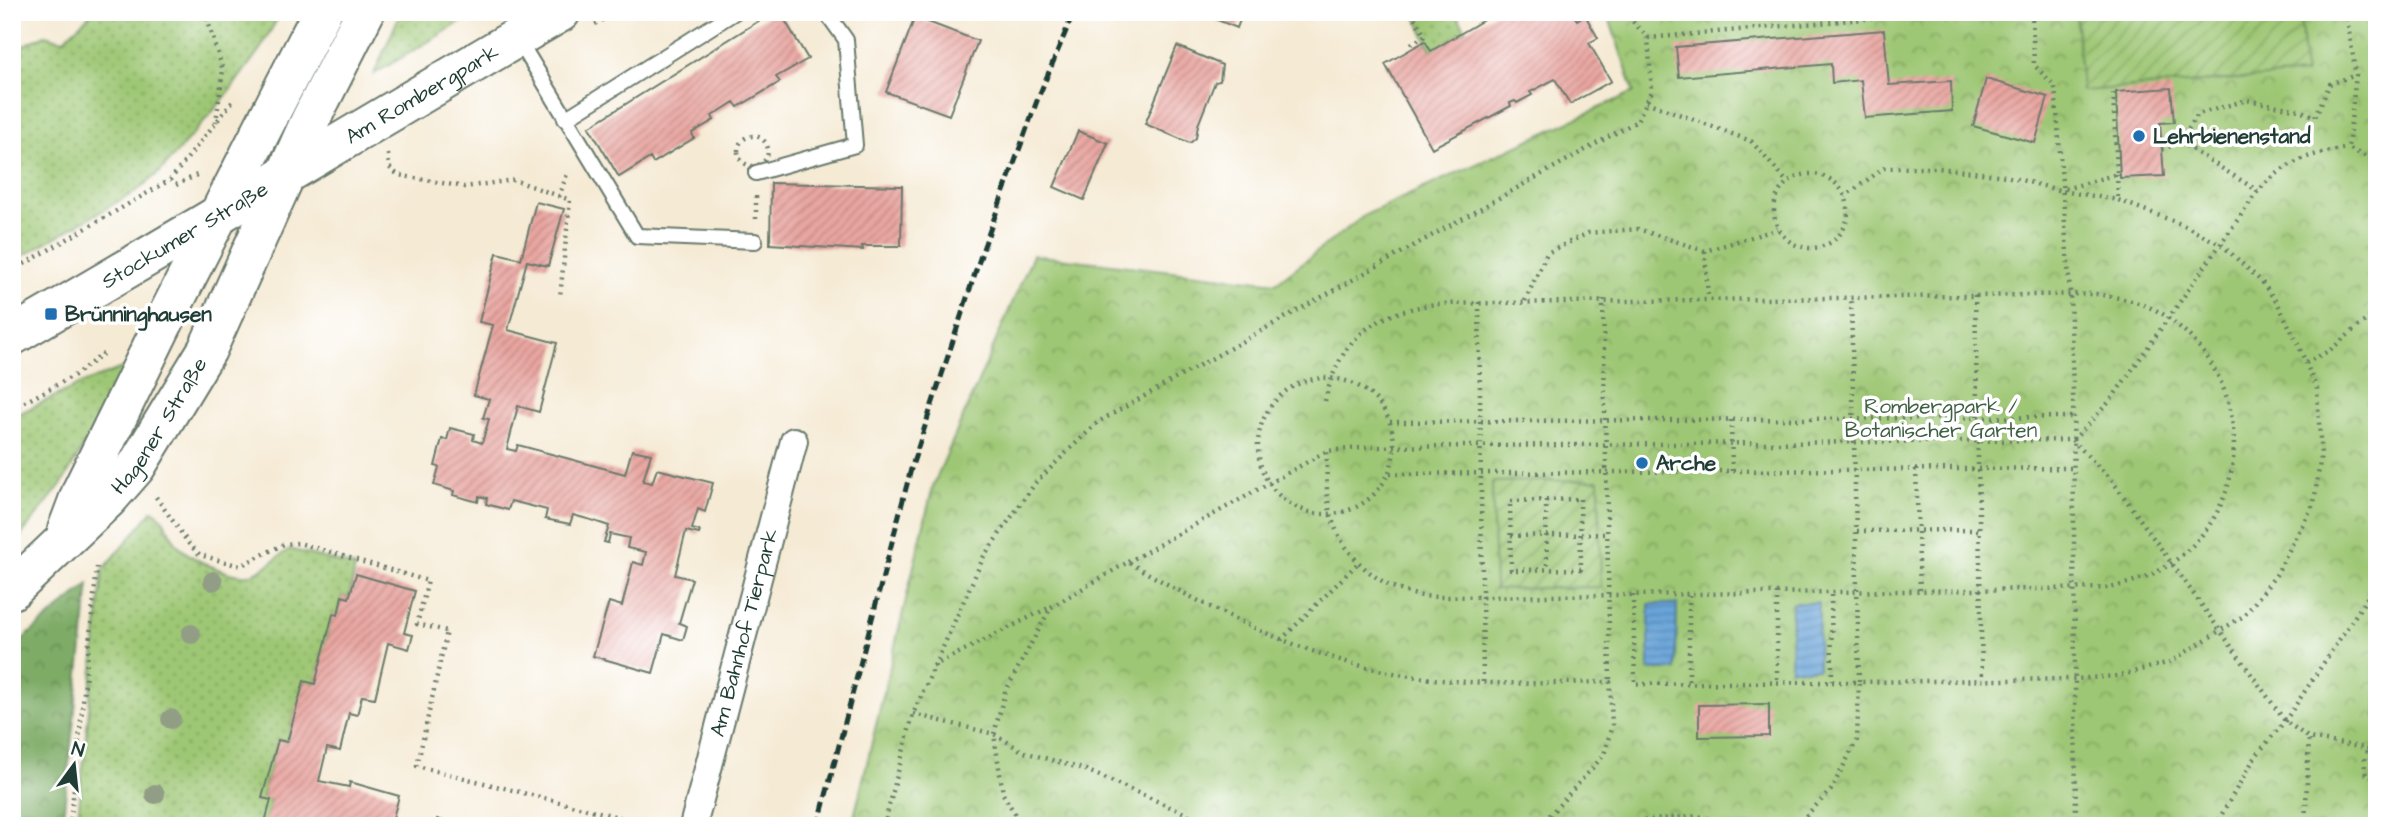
<svg xmlns="http://www.w3.org/2000/svg" width="2389" height="838" font-family="'Architects Daughter',sans-serif">
	<style>
		.grass { fill: url(#grass-dots); stroke: #5e8254; stroke-width: 2 }
		.forest { fill: url(#forest-crowns); stroke: #4e744d; stroke-width: 2 }
		.park { fill: url(#park-crowns); stroke: #5e8254; stroke-width: 2 }
		.garden { fill: url(#garden-furrows); stroke: #5e8254; stroke-width: 2 }
		.water { fill: url(#water-rules); stroke: #447086; stroke-width: 2 }
		.building { fill: url(#building-hatch) }
		.lines { fill: none; stroke-linecap: round; stroke-linejoin: round }
		.lane-casing { stroke: #6a7a6c; stroke-width: 18 }
		.street-casing { stroke: #6a7a6c; stroke-width: 30 }
		.secondary-casing { stroke: #6a7a6c; stroke-width: 42 }
		.path { stroke: #6a7a6c; stroke-width: 4.5; stroke-dasharray: 2 5; stroke-linecap: butt }
		.lane { stroke: #fff; stroke-width: 14 }
		.street { stroke: #fff; stroke-width: 26 }
		.secondary { stroke: #fff; stroke-width: 38 }
		.rail { stroke: #1f3d34; stroke-width: 5; stroke-dasharray: 10 5; stroke-linecap: butt }
		.tree { fill: #919e85 }
		.poi-dot { fill: #1f6fb2; stroke: #fff; stroke-width: 2.5 }
		.labels { text-anchor: middle; dominant-baseline: central; stroke-width: 7; stroke-linejoin: round; paint-order: stroke }
		.street-label { font-size: 21px; fill: #1f3d34; stroke: #fff }
		.poi-label { font-size: 21px; font-weight: bold; fill: #1f3d34; stroke: #fff; text-anchor: start }
		.park-label { font-size: 21px; fill: #3f6044; stroke: #fff }
	</style>
	<defs>
		<pattern id="grass-dots" width="8" height="8" patternUnits="userSpaceOnUse" patternTransform="scale(1.75)"><rect width="8" height="8" fill="#9ec774"/><path d="M2 2h.1M6 6h.1" fill="none" stroke="#80a360" stroke-width="1.8" stroke-linecap="round"/></pattern>
		<pattern id="forest-crowns" width="20" height="18" patternUnits="userSpaceOnUse" patternTransform="scale(1.75)"><rect width="20" height="18" fill="#7eac66"/><path d="M2 6a3 3 0 1 1 6 0M12 15a3 3 0 1 1 6 0" fill="none" stroke="#678d55"/></pattern>
		<pattern id="park-crowns" width="20" height="18" patternUnits="userSpaceOnUse" patternTransform="scale(1.75)"><rect width="20" height="18" fill="#9ec774"/><path d="M2 6a3 3 0 1 1 6 0M12 15a3 3 0 1 1 6 0" fill="none" stroke="#80a360"/></pattern>
		<pattern id="garden-furrows" width="10" height="10" patternUnits="userSpaceOnUse" patternTransform="scale(1.75)"><rect width="10" height="10" fill="#9ec774"/><path d="M-1 1l2-2M0 10L10 0M9 11l2-2" fill="none" stroke="#80a360"/></pattern>
		<pattern id="water-rules" width="6" height="5" patternUnits="userSpaceOnUse" patternTransform="scale(1.75)"><rect width="6" height="5" fill="#69a4d9"/><path d="M0 2.5h6" fill="none" stroke="#5687b1"/></pattern>
		<pattern id="building-hatch" width="6" height="6" patternUnits="userSpaceOnUse" patternTransform="scale(1.75)"><rect width="6" height="6" fill="#eaa6a1"/><path d="M-1 1l2-2M0 6l6-6M5 7l2-2" fill="none" stroke="#bd8884"/></pattern>
	</defs>
	<rect width="100%" height="100%" fill="#fff"/>
	<filter id="ink" filterUnits="userSpaceOnUse"><feTurbulence type="fractalNoise" baseFrequency=".0143" numOctaves="2"/><feDisplacementMap in="SourceGraphic" scale="14" xChannelSelector="R" yChannelSelector="G"/><feConvolveMatrix kernelMatrix="1 2 1 2 8 2 1 2 1" color-interpolation-filters="sRGB"/></filter>
	<filter id="wash" filterUnits="userSpaceOnUse"><feTurbulence type="fractalNoise" baseFrequency=".00686" numOctaves="4" result="noise"/><feDisplacementMap in="SourceGraphic" scale="28" xChannelSelector="R" yChannelSelector="G"/><feGaussianBlur stdDeviation="1.57" result="paint"/><feColorMatrix in="noise" values="0 0 0 0 0 0 0 0 0 0 0 0 0 0 0 0 0 1.4 0 .05"/><feComposite in="paint" operator="in"/></filter>
	<g filter="url(#wash)">
		<rect width="100%" height="100%" fill="#f5ead4"/>
		<path class="grass" d="M93,12H281L261,48L226,96L160,172L135,192L12,262V51L45,35L63,40Z
			M401,12H478L374,74Z
			M1414,12H1455L1466,30L1431,51Z
			M130,365L63,482L12,547V417L83,383Z
			M153,510C165,518 167,529 175,541C184,557 229,577 248,575C261,573 278,556 290,549L355,567L349,598L342,596L338,615H333L315,684L304,682L287,742L278,740L262,797L271,800L264,826H77L103,570Z"/>
		<path class="forest" d="M89,584L62,826H12V648Z"/>
		<path class="park" d="M1607,12H2377V826H852L933,486L1033,255L1276,283L1365,215L1634,92Z"/>
		<path class="garden" d="M2098,12H2300L2305,74L2082,91L2076,14Z
			M1599,480L1601,587L1495,589L1492,482Z"/>
		<path class="water" d="M1792,603H1819L1818,669H1791Z
			M1649,604H1677L1676,670H1649Z"/>
		<g id="blocks">
			<path class="building" d="M773,12H780L808,59L776,77L780,82L738,107L734,102L712,116L714,120L692,133L694,138L653,163L650,158L619,177L589,127Z
				M1198,12H1243L1237,28Z
				M1497,12H1572L1577,20L1585,15L1598,38L1589,43L1611,81L1570,104L1555,79L1530,92L1532,95L1517,103L1515,101L1510,103L1511,106L1432,148L1385,64L1425,41L1431,51Z
				M915,17L978,41L949,115L886,92Z
				M1884,30L1889,85L1951,81L1952,111L1865,118L1861,80L1832,83L1831,64L1679,77L1676,47Z
				M1177,46L1222,65L1220,81L1215,82L1198,125L1196,138L1190,143L1145,124Z
				M1986,79L2048,97L2035,143L1973,126Z
				M2171,88L2174,122L2160,123L2164,176L2120,178L2116,92Z
				M1078,131L1108,143L1084,200L1054,187Z
				M771,183L902,186L901,246H862L863,250L770,244Z
				M536,202L564,209L548,266L527,261L508,330L557,343L539,412L518,406L507,449L516,451L518,445L625,474L632,450L651,454L643,481L652,483L657,469L713,483L705,512L698,509L692,529L700,531L699,534L686,531L675,575L692,579L679,623L687,626L683,640L664,634L653,673L593,656L609,602L622,606L633,562L643,565L646,552L627,548L629,538L610,534L608,543L604,542L609,526L591,520L573,515L570,524L545,519L547,510L511,501L508,510L486,504L487,498L479,496L478,502L453,495L454,491L434,485L439,467L435,466L442,439L447,440L450,428L474,434L473,440L482,443L489,419L483,418L489,399L474,395L493,325L479,322L497,253L521,259Z
				M356,574L415,591L404,633L413,635L409,649L388,643L375,698L362,696L357,715L349,713L340,751L327,748L319,781L349,787L350,782L399,796L393,818L417,826H264L271,800L262,798L278,740L287,742L304,681L315,684L333,614L338,615L342,596L349,598Z
				M1769,704V736L1699,737V705Z
				M437,819L453,824V826H435Z"/>
		</g>
	</g>
	<g filter="url(#ink)">
		<use href="#blocks" fill-opacity="0" stroke="#6a7a6c" stroke-width="2"/>
		<g class="lines">
			<defs>
				<path id="lane" d="M518,39L637,236L755,241
					M565,119L735,12
					M756,173L855,145L846,40L826,12"/>
				<g id="street">
					<path id="s1" d="M693,826L794,441"/>
				</g>
				<g id="secondary">
					<path id="s2" d="M12,336C196,230 377,119 561,12"/>
					<path d="M67,530L82,490L160,330L322,12"/>
					<path id="s3" d="M12,590L108,499L136,467L207,350L310,121L365,12"/>
				</g>
			</defs>
			<use href="#lane" class="lane-casing"/>
			<use href="#street" class="street-casing"/>
			<use href="#secondary" class="secondary-casing"/>
			<path class="path" d="M205,12L223,70L216,122
				M1486,12L1489,17
				M2032,12L2034,65L2055,86L2070,293L2073,390L2076,826
				M2081,12V14
				M2346,12L2356,75L2348,148L2377,162
				M595,24L616,12
				M1648,38L1943,12
				M1411,44L1425,36L1411,12
				M1646,102L1751,141L1787,182
				M738 151a15 15 0 1 1 30 0a15 15 0 1 1-30 0Z
				M2180,142L2258,191
				M2162,150L2180,142L2198,114L2247,100L2299,110L2315,117L2330,84L2356,75
				M388,154L389,167L398,175L464,187L514,180L570,200L560,297
				M1774 211a37 37 0 1 1 74 0a37 37 0 1 1-74 0Z
				M2117,174L2118,200
				M176,185L197,175
				M2065,189L2117,174L2113,93
				M559,197L568,171
				M756,219V196
				M1705,251L1708,298
				M12,271L170,180L233,101
				M1975,295L1982,680
				M1603,299L1610,682
				M1525,301L1547,253L1588,233L1638,229L1705,251L1778,229
				M1479,302L1483,684
				M2306,363L2330,350L2377,311
				M1258 446a68 68 0 1 1 136 0a68 68 0 1 1-136 0Z
				M1325,401C1340,338 1372,314 1435,304L2096,294C2122,298 2150,303 2171,320C2252,380 2257,502 2173,562C2154,576 2132,582 2110,588L1483,597C1463,596 1442,598 1423,596C1381,590 1343,557 1331,516C1325,495 1327,472 1327,451
				M12,409L75,375L107,351
				M1731,420L1732,471
				M1390,422L2072,417
				M2073,440L2110,401L2258,191C2287,161 2308,154 2348,148
				M1916,469L1920,592
				M1390,474L2073,468
				M156,497L189,544L200,555L240,566L284,544L299,543L428,581L417,624L447,631L417,766L654,826
				M1580,499L1581,569L1511,570L1510,501Z
				M1546,500L1547,570
				M1857,531L1979,530
				M1511,536L1608,534
				M1128,562L1327,451L1371,447L2072,440L2111,479L2285,721L2309,738L2377,750
				M1777,593V683
				M1633,595L1635,684L1832,682L1831,593
				M1689,595V684
				M1281,640L1359,562
				M933,666L1050,607
				M1832,682H1859L1851,296
				M913,714L994,734L1024,752L1086,770L1214,826
				M2377,733C2368,747 2362,757 2366,774L2377,780
				M70,826L97,567
				M884,826L913,714L984,556L1036,482L1098,422L1637,121L1652,91L1648,38L1624,12
				M1022,826L1003,794L994,734L1005,692L1051,607L1128,562C1220,615 1316,664 1424,678C1486,686 1548,683 1610,682L1612,725L1604,755L1540,826
				M1581,826L1697,816L1743,826
				M1796,826L1831,790L1857,740L1859,682L2075,679L2118,676L2170,662L2245,615L2276,575L2314,503L2321,455L2317,389L2297,342L2278,304L2262,282L2222,245L2181,224L2118,200L2062,191L2006,176L1938,168H1884L1845,196
				M2215,826L2255,757L2285,721L2377,583
				M2305,826L2309,738"/>
			<use href="#lane" class="lane"/>
			<use href="#street" class="street"/>
			<use href="#secondary" class="secondary"/>
			<path class="rail" d="M818,826L911,469L983,249L1038,98L1074,12"/>
		</g>
		<g class="tree">
			<circle cx="213" cy="581" r="10"/>
			<circle cx="191" cy="634" r="10"/>
			<circle cx="171" cy="719" r="10"/>
			<circle cx="155" cy="794" r="10"/>
		</g>
	</g>
	<g class="poi-dot">
		<circle cx="2139" cy="136" r="7"/>
		<rect x="44" y="307" width="14" height="14" rx="3.5"/>
		<circle cx="1642" cy="463" r="7"/>
	</g>
	<g class="labels">
		<g class="street-label">
			<text stroke="none"><textPath href="#s2" startOffset="476">Am Rombergpark</textPath></text>
			<text stroke="none"><textPath href="#s2" startOffset="200">Stockumer Straße</textPath></text>
			<text stroke="none"><textPath href="#s3" startOffset="222">Hagener Straße</textPath></text>
			<text stroke="none"><textPath href="#s1" startOffset="200">Am Bahnhof Tierpark</textPath></text>
		</g>
		<g class="poi-label">
			<text x="2153" y="136">Lehrbienenstand</text>
			<text x="65" y="314">Brünninghausen</text>
			<text x="1656" y="463">Arche</text>
		</g>
		<g class="park-label">
			<text x="1941" y="406">Rombergpark /<tspan x="1941" dy="24">Botanischer Garten</tspan></text>
		</g>
	</g>
	<rect width="2389" height="838" fill="none" stroke="#fff" stroke-width="42"/>
	<g transform="translate(74 765) rotate(15)" stroke="#ffffff" stroke-width="5" paint-order="stroke">
	<path d="M0-5L12 26L0 18L-12 26Z" fill="#1f3d34"/>
	<text y="-10" font-size="19" font-weight="bold" text-anchor="middle" fill="#1f3d34">N</text>
	</g>
</svg>
